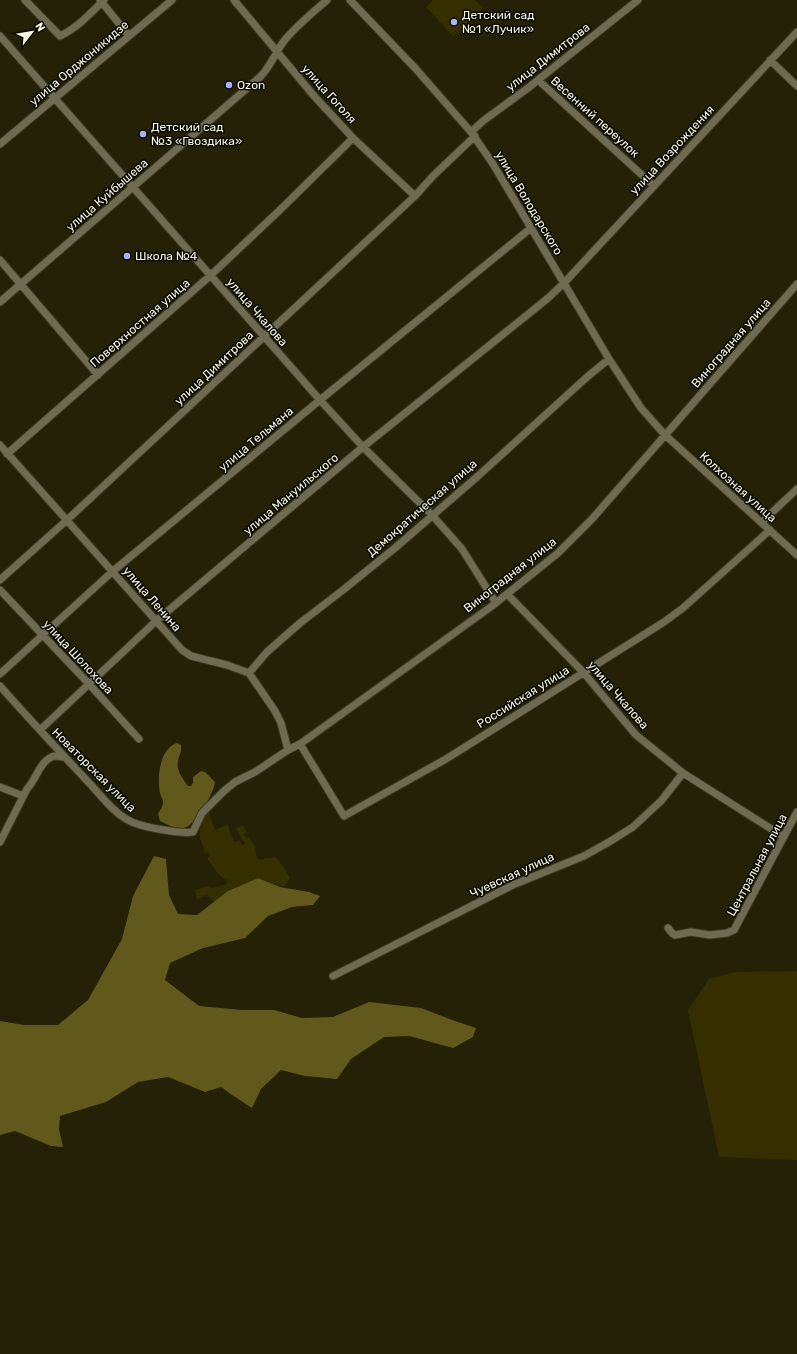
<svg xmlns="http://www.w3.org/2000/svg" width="797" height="1354" font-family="Rubik,sans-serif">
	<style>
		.green { fill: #352f00 }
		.water { fill: #61591b }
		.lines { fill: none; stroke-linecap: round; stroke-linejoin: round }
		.minor-casing { stroke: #3d3b21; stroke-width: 9 }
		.minor { stroke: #6e6b52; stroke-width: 7 }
		.poi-dot { fill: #acaffb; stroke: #0b0a02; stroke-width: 1.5 }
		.labels { text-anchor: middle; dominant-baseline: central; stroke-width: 3; stroke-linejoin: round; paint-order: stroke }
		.poi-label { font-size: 12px; fill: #f7f6e6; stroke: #0b0a02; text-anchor: start }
		.street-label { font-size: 12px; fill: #f7f6e6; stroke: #0b0a02 }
	</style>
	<rect width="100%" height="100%" fill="#242106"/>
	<path class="green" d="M433,0H475L483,8L453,36L426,7Z
		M208,810L215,830L228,824L231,835L235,842L239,840L242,845L245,844L236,829L243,825L247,832L244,834L246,838L249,837L255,847L257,859L262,860L266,858H270L275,857C279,860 286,871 289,876L290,878L284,887L258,878L228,891L214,902L207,895L197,899L195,890L208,886L212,888C217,886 224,887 227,883V880C219,878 212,865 207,858L210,856L208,852L205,854C204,848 202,843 200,838C198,829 204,817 208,810Z
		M797,971V1160L719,1157L688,1010L709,979L735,972Z"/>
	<path class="water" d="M177,743L181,745C182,752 179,755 178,761C176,771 183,779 188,786H191L193,783V777L201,771L205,772L215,782C214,793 195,826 184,828C176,830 167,824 160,821L158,814C160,810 163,807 163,802C163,799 161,797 160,793C157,778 159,749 177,743Z
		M154,856L166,859L169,895L178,914L197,915L228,891L258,878L280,887L309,892L320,896L313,905L292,907L268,916L245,938L203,948L170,963L165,980L199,1006L242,1010H274L302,1018L333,1017L369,1002L421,1008L455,1021L476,1028L473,1037L453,1048L409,1036L384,1037L351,1059L337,1079L305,1076L281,1070L261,1089L252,1108L232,1095L221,1087L205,1092L168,1077L138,1082L106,1102L60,1116L59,1129L63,1147L51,1146L15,1131L0,1135V1021L24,1025H58L88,1000L122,939L133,896Z"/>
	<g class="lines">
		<defs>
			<path id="minor" d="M25,0L60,36C77,28 91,13 104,0
				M100,0L129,36
				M234,0L314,96L353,138L415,196
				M350,0L415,68L471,132L493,164L609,359L641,408L665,435L797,555
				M0,36L320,400L363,447L432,515L462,549L496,603
				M770,60L797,86
				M538,80L654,186
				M471,132L483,121L528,88L638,0
				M0,144L172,0
				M0,260L98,375
				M0,302L260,77C272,65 274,54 284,41C296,26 312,13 327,0
				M0,445L182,650L191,656L227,665L249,673L275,711L281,723L288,750
				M7,454L211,275L282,208L353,138
				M762,522L797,489
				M0,580L67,520L415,196L433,176L475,136
				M0,590L89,684L139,739
				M507,594L583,672L636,735L683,773L784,837
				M249,673L267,652L300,623L343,590L395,548L478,476L587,377L609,359
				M0,674L113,571L320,400L531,228
				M0,686C30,720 61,753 92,786C103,798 115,814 130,821C140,827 181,834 193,832L202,813L224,791L235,782L255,772L288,750L300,744L492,606L558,553L592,519L797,284
				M40,730L156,621L363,447L547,299L564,283L797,32
				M300,744L344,816L446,759L664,622L683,608L770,530
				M0,787L23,796
				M0,842L27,789C36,780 40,760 54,756C57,756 61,757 64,757
				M668,928L672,933L675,935L691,932L710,935L727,933L734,930L797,812
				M333,976L515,884L584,856L609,842L633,827L661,801L683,773"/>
		</defs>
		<use href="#minor" class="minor-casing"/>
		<use href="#minor" class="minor"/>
	</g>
	<g class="poi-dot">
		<circle cx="454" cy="22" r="4"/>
		<circle cx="229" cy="85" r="4"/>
		<circle cx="143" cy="134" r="4"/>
		<circle cx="127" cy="256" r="4"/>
	</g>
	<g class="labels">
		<g class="poi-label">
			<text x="462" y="15">Детский сад<tspan x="462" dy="14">№1 «Лучик»</tspan></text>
			<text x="237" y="85">Ozon</text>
			<text x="151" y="127">Детский сад<tspan x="151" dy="14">№3 «Гвоздика»</tspan></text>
			<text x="135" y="256">Школа №4</text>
		</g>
		<g class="street-label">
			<text transform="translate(548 57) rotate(-38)">улица Димитрова</text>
			<text transform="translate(79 63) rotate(-40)">улица Орджоникидзе</text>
			<text transform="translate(329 94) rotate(48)">улица Гоголя</text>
			<text transform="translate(595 117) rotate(42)">Весенний переулок</text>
			<text transform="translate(672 150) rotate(-47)">улица Возрождения</text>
			<text transform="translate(107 195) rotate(-41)">улица Куйбышева</text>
			<text transform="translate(529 203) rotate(59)">улица Володарского</text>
			<text transform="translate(257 312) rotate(49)">улица Чкалова</text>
			<text transform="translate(140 323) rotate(-41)">Поверхностная улица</text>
			<text transform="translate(731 343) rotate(-49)">Виноградная улица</text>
			<text transform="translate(214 368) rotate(-43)">улица Димитрова</text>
			<text transform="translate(256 439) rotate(-40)">улица Тельмана</text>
			<text transform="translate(738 487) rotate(42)">Колхозная улица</text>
			<text transform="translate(291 494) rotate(-40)">улица Мануильского</text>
			<text transform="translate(422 508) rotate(-41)">Демократическая улица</text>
			<text transform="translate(510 575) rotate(-38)">Виноградная улица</text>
			<text transform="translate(152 599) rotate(49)">улица Ленина</text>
			<text transform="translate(78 657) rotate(47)">улица Шолохова</text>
			<text transform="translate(618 695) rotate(49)">улица Чкалова</text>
			<text transform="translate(523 697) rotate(-32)">Российская улица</text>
			<text transform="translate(94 770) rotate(45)">Новаторская улица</text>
			<text transform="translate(757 865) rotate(-62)">Центральная улица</text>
			<text transform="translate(512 875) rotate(-25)">Чуевская улица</text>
		</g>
	</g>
	<g transform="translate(32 32) rotate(59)" stroke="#0b0a02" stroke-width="3" paint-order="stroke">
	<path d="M0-3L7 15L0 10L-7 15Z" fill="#f7f6e6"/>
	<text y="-6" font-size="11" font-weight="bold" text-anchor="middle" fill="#f7f6e6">N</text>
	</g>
</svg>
